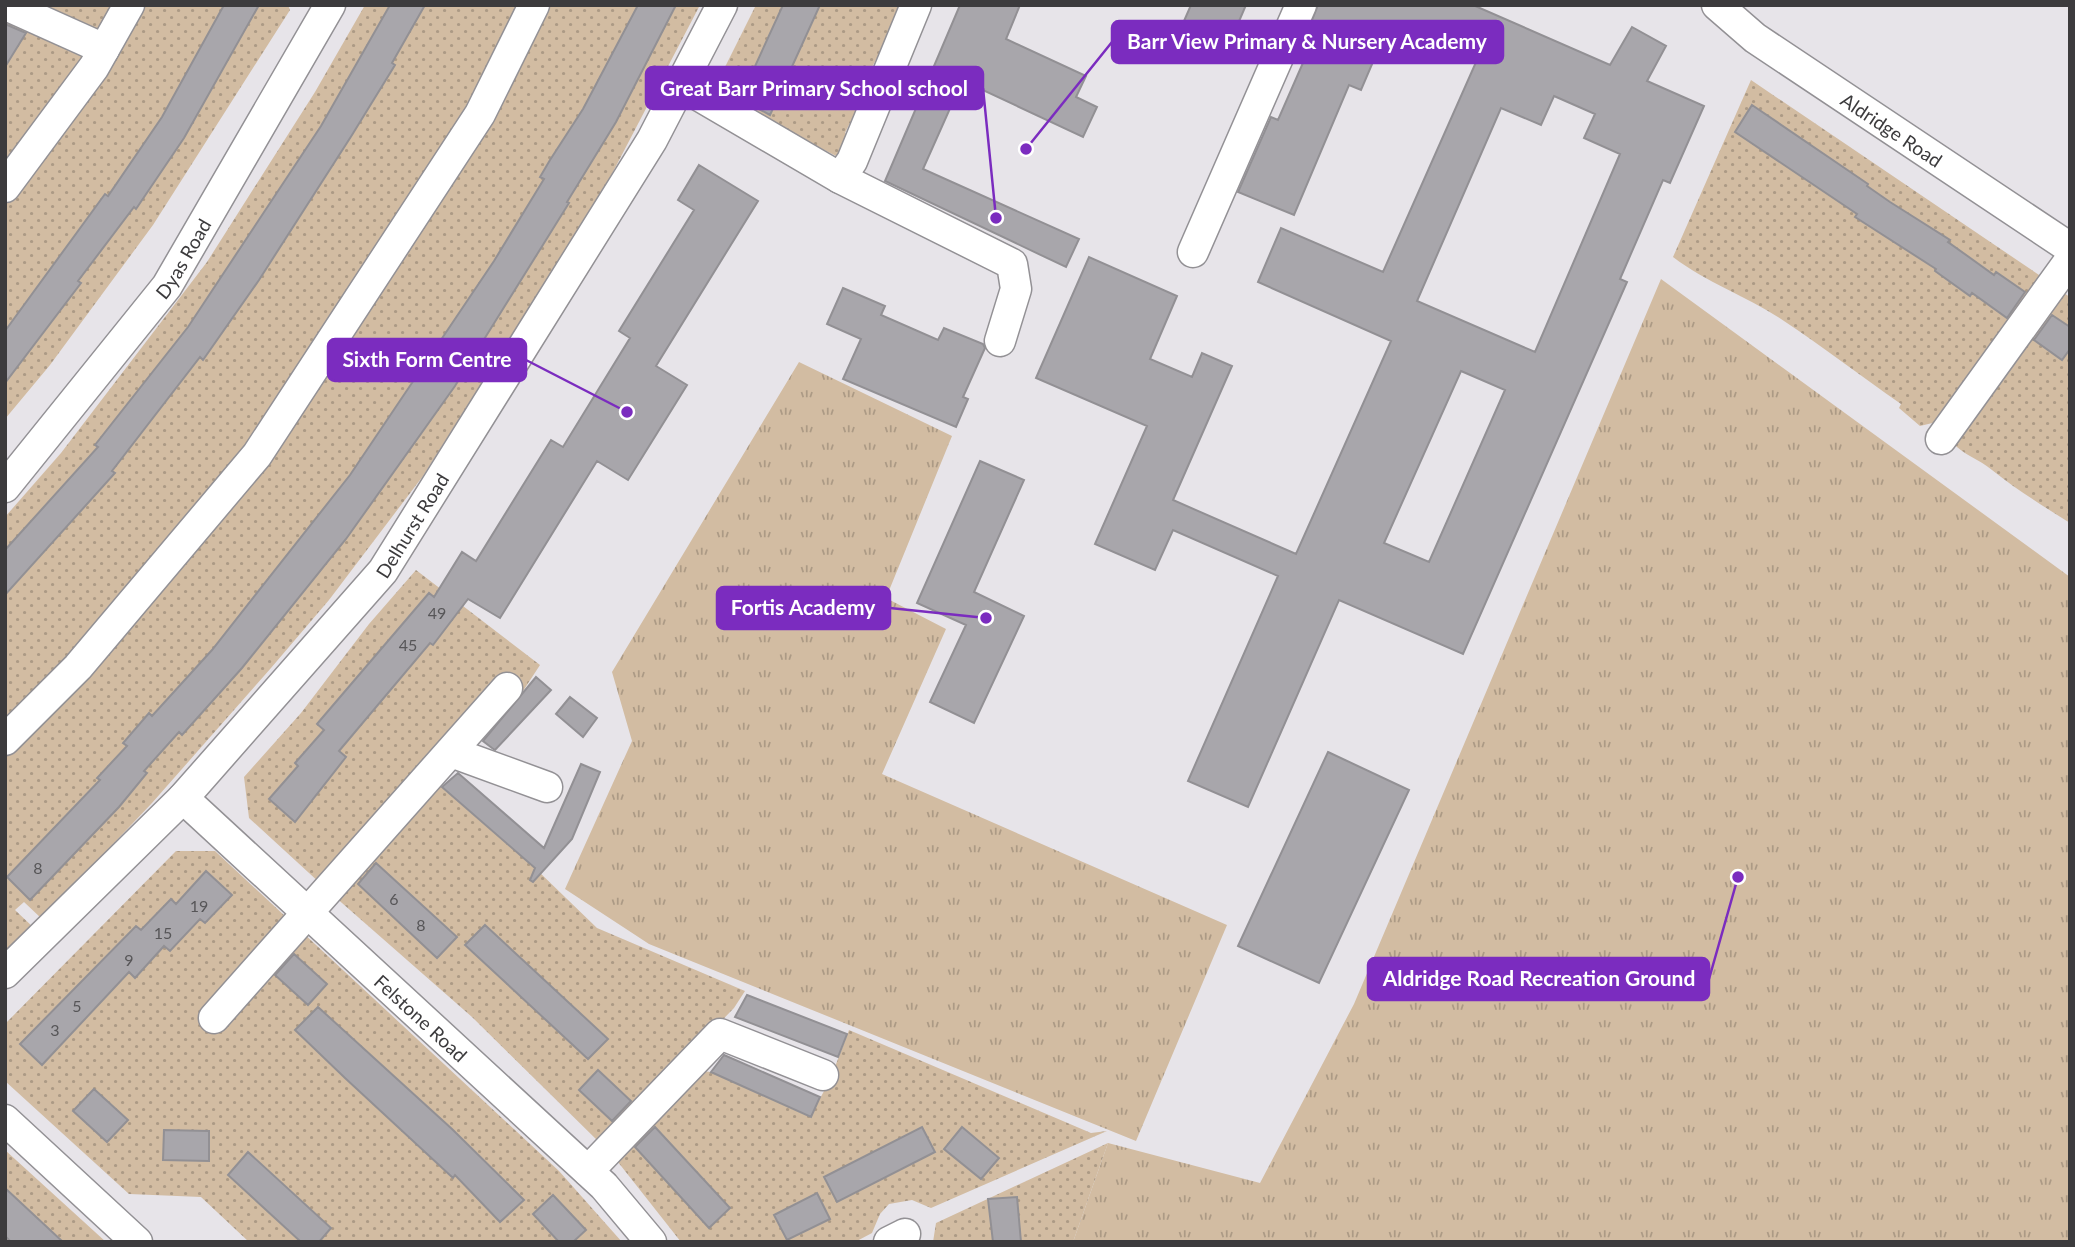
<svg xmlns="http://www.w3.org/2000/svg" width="2075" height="1247" font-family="Lato,sans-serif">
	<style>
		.park { fill: url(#park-tufts) }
		.garden { fill: url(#garden-dots) }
		.building { fill: #a8a6ab; stroke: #929094; stroke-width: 2; fill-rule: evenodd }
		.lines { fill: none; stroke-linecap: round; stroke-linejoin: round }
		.minor-casing { stroke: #939195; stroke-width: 33 }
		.minor { stroke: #fff; stroke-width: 30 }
		.labels { text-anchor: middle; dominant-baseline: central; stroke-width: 6; stroke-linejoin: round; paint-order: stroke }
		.number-label { font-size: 16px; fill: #575658 }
		.street-label { font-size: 19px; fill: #3c3b3d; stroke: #fff }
		.leader { fill: none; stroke: #7b2cbf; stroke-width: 2.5 }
		.callout-dot { fill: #7b2cbf; stroke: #fff; stroke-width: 2.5 }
		.callout { fill: #7b2cbf; stroke: #7b2cbf; stroke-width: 2.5 }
		.callout-label { font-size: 21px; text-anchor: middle; font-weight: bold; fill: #fff }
	</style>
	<defs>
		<pattern id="park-tufts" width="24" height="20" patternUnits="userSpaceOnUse" patternTransform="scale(1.75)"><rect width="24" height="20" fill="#d2bca2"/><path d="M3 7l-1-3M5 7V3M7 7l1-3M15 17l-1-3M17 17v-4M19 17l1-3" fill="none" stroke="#ac9a85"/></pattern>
		<pattern id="garden-dots" width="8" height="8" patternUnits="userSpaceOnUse" patternTransform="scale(1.75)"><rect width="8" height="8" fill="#d2bca2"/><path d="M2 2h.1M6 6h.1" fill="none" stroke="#ac9a85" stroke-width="1.8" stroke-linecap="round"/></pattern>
	</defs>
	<rect width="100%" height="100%" fill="#e7e4e9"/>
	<path class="park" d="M1661,279L2070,577V1242H1073L1108,1143L1260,1183L1354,1004Z
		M799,362L952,436L886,598L946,629L882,774L1227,925L1136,1141L649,944L565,889L632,741L612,672Z"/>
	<path class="garden" d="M32,5H120L105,33L87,25L83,29Z
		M142,5H288L290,10L153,225L50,365L5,419V202Z
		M365,5H519L458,127L357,282L328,318L228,474L223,471L78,647L5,721V517L61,453L207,262L315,92Z
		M543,5H700L603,191L423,476L329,600L271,668L152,803L42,919L24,902L15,910L34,928L5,956V753L146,595Z
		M756,5H905L872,67L876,70L845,133L855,140L844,160L712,93Z
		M5,14L87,53L5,166Z
		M1751,80L2045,279L1949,419L1920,426L1899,408L1901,404C1861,376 1822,346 1781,319C1746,296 1707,283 1673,257Z
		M2056,288L2070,297V523C2043,506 2017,490 1992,470C1979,459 1963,455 1952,442Z
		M416,570L540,665L523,691L504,675L321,884L249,818L244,777L301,713L369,624Z
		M438,784L536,869L597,928L745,991L734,1008L601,1144L472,1017L334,896Z
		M176,851H215L559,1171L622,1242H249L201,1197L129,1194L5,1081V1024Z
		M849,1030L1091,1133L1107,1131L931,1208L912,1200L889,1204L880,1214L872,1233L855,1242H681L614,1157L694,1070L711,1072L810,1117L830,1080Z
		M1108,1143L1073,1242H933L936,1223Z
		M5,1150L106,1242H5Z"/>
	<path class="building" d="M224,5H259L184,138L136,209L134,207L78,281L81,283L5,383V331L105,194L108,196L162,117Z
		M390,5H425L392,63L395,65L352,135L259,280L203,360L200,357L112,471L115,473L5,595V550L98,447L95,445L188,327L321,126Z
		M638,5H676L616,122L567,202L569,203L455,386L346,539L242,668L182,735L179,732L144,771L147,773L119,807L30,900L7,877L100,780L97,778L127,746L123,743L149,713L152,716L212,650L350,475L494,261L544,179L540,177L550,160L583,109Z
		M783,5H820L770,115L740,99Z
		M960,5H1020L1006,39L1086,76L1076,97L1097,107L1083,137L968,83L966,88L960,86L923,169L1079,239L1066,267L885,181Z
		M1191,5H1246L1231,40L1184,21Z
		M1318,5H1473L1610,65L1632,27L1666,46L1647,81L1704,106L1670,183L1663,180L1620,279L1627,282L1463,654L1339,600L1248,807L1188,781L1278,576L1173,530L1155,570L1095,544L1147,426L1036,378L1089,257L1177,296L1150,359L1192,377L1202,353L1232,366L1173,500L1296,554L1391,341L1258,282L1281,228L1383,272L1477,60L1390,22L1361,90L1349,85L1294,215L1238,192L1271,117L1278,120L1306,56L1299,53ZM1554,96L1595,114L1584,138L1620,154L1535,352L1417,301L1501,108L1541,125ZM1461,371L1505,390L1429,562L1384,543Z
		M5,24L26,33L5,67Z
		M1752,105L1868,184L1867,186L1890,202L1950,240L1948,242L1994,275L1996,272L2025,292L2007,318L1972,293L1970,296L1935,271L1936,269L1855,217L1857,214L1735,132Z
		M699,165L758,201L656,366L687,385L628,480L597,461L500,618L468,599L433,645L430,643L339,751L346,757L295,822L269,799L298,766L295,763L324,730L317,724L429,593L434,597L462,552L476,561L551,440L563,447L630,338L619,331L694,210L678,200Z
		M843,288L885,306L881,315L938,340L944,328L983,344L985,348L963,397L968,399L956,427L843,379L861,339L827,324Z
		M2052,315L2070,327V349L2062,360L2034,340Z
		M980,461L1024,480L974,592L1024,616L974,723L930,702L966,625L917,603Z
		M536,677L551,690L495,750L492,748L483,741Z
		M570,697L597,718L583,737L556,714Z
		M1328,752L1409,790L1319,983L1238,946Z
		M581,764L600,772L572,839L533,882L530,880L535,868L442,787L458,773L544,848Z
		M376,863L457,937L437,958L358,884Z
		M206,871L232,895L205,923L200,919L170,951L164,946L135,978L129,972L42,1065L20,1044L136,926L141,930L171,899L176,904Z
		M485,925L608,1039L588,1059L465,945Z
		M294,954L327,984L308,1005L275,975Z
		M747,995L847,1034L838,1057L735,1017Z
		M318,1007L452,1129L524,1200L500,1222L455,1175L453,1178L345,1078L295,1030Z
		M724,1055L820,1097L811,1117L711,1072Z
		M598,1070L631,1101L612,1121L579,1090Z
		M94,1089L128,1120L107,1142L73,1111Z
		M655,1127L730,1208L709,1228L635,1147Z
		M922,1127L935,1152L837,1202L824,1177Z
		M962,1127L999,1158L981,1179L944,1149Z
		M164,1130L209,1131V1161L163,1160Z
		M248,1152L331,1228L319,1242H301L228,1175Z
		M5,1188L63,1242H11L5,1236Z
		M817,1193L830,1219L787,1240L774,1215Z
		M553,1195L586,1230L573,1242H559L533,1214Z
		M1017,1197L1021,1242H993L988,1199Z"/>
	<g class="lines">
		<defs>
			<g id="minor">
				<path d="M6,5L104,49"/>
				<path id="s1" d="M1717,5L1755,38L2070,248"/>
				<path d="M681,85L840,178L1012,264L1016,289L1000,341"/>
				<path d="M840,178L852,161L916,5"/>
				<path d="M5,187L94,67L129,5"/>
				<path d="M1193,252L1301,5"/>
				<path d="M1941,439L2070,260"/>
				<path id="s2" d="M5,487L167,286L330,5"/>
				<path d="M5,740L78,667L257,455L480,114L534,5"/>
				<path d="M451,752L547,787"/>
				<path id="s3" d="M183,798L604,1186L651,1242"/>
				<path id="s4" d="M5,973L183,798L383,571L652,140L722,5"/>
				<path d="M214,1018L507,688"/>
				<path d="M5,1120L137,1242"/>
				<path d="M588,1171L720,1034L823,1075"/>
				<path d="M889,1242L905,1234"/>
			</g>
		</defs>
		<use href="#minor" class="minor-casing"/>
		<use href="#minor" class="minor"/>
	</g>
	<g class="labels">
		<g class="number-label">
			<text x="437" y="612">49</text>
			<text x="408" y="644">45</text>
			<text x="38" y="867">8</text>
			<text x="394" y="898">6</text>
			<text x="199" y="905">19</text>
			<text x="421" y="924">8</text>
			<text x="163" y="932">15</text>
			<text x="129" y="959">9</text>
			<text x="77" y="1005">5</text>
			<text x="55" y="1029">3</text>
		</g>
		<g class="street-label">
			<text stroke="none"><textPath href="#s1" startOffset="215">Aldridge Road</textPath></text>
			<text stroke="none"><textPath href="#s2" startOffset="290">Dyas Road</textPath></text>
			<text stroke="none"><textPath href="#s4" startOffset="606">Delhurst Road</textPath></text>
			<text stroke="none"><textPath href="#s3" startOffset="324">Felstone Road</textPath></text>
		</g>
	</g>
	<path class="leader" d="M1026 149L1112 42M996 218L983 88M627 412L526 360M986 618L890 608M1738 877L1709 979"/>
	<g class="callout-dot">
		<circle cx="1026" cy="149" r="7"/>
		<circle cx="996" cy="218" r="7"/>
		<circle cx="627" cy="412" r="7"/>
		<circle cx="986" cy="618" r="7"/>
		<circle cx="1738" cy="877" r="7"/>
	</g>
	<g class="callout">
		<rect x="1112" y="21" width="391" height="42" rx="7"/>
		<rect x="646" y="67" width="337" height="42" rx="7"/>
		<rect x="328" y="339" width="198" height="42" rx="7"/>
		<rect x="717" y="587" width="173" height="42" rx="7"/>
		<rect x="1368" y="958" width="341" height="42" rx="7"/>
	</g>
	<g class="callout-label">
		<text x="1307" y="49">Barr View Primary &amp; Nursery Academy</text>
		<text x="814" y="96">Great Barr Primary School school</text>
		<text x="427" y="367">Sixth Form Centre</text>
		<text x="803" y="615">Fortis Academy</text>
		<text x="1539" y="986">Aldridge Road Recreation Ground</text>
	</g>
	<rect width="2075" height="1247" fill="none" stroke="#3c3b3d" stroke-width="14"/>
</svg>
